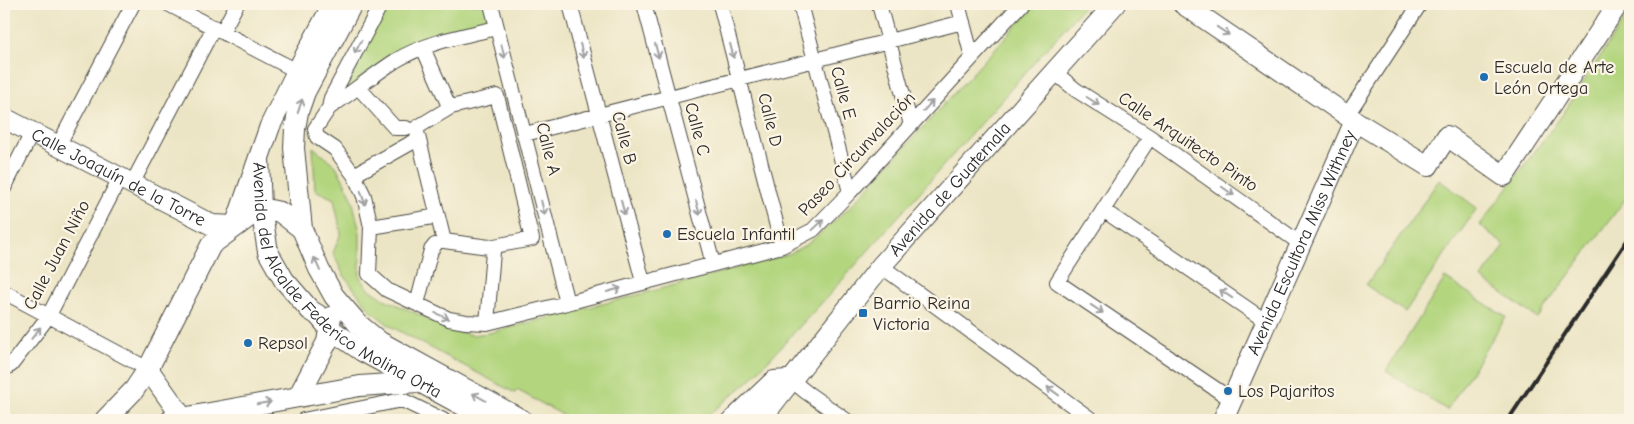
<svg xmlns="http://www.w3.org/2000/svg" width="1634" height="424" font-family="'Comic Neue',sans-serif">
	<style>
		.green { fill: #b2d57e; stroke: #6e8054 }
		.lines { fill: none; stroke-linecap: round; stroke-linejoin: round }
		.street-casing { stroke: #484742; stroke-width: 16 }
		.secondary-casing { stroke: #484742; stroke-width: 22 }
		.street { stroke: #fff; stroke-width: 14 }
		.secondary { stroke: #fff; stroke-width: 20 }
		.rail { stroke: #2b2b2b; stroke-width: 4 }
		.oneway { stroke: #a0a0a0 }
		.poi-dot { fill: #1f6fb2; stroke: #fcf5e5; stroke-width: 2 }
		.labels { text-anchor: middle; dominant-baseline: central; stroke-width: 4.5; stroke-linejoin: round; paint-order: stroke }
		.poi-label { font-size: 18px; fill: #2b2b2b; stroke: #fcf5e5; text-anchor: start }
		.street-label { font-size: 18px; fill: #2b2b2b; stroke: #fcf5e5 }
	</style>
	<rect width="100%" height="100%" fill="#fcf5e5"/>
	<filter id="ink" filterUnits="userSpaceOnUse"><feTurbulence type="fractalNoise" baseFrequency=".02" numOctaves="2"/><feDisplacementMap in="SourceGraphic" scale="10" xChannelSelector="R" yChannelSelector="G"/><feConvolveMatrix kernelMatrix="1 2 1 2 8 2 1 2 1" color-interpolation-filters="sRGB"/></filter>
	<filter id="wash" filterUnits="userSpaceOnUse"><feTurbulence type="fractalNoise" baseFrequency=".0096" numOctaves="4" result="noise"/><feDisplacementMap in="SourceGraphic" scale="20" xChannelSelector="R" yChannelSelector="G"/><feGaussianBlur stdDeviation="1.12" result="paint"/><feColorMatrix in="noise" values="0 0 0 0 0 0 0 0 0 0 0 0 0 0 0 0 0 1.4 0 .05"/><feComposite in="paint" operator="in"/></filter>
	<g filter="url(#wash)">
		<rect width="100%" height="100%" fill="#ece5c5"/>
		<path class="green" d="M386,4H486L491,24L435,38L346,91L341,89Z
			M1036,4H1086L829,295L751,379L703,420H690L687,418L679,420H572L517,390L515,393L390,326L370,310L357,293L343,274L333,253L341,233L334,199L315,190L313,147L336,166L351,195L360,232V277L368,288L384,299L456,331L472,335L489,333L645,293L789,254L809,243L849,208Z
			M1630,10V193L1537,318L1481,278L1505,246L1480,225L1565,111Z
			M1439,180L1477,208L1405,312L1366,285Z
			M1445,278L1506,317L1447,410L1386,371Z"/>
	</g>
	<g filter="url(#ink)">
		<g class="lines">
			<defs>
				<path id="street" d="M168,4L297,71
					M381,4L331,98L329,108L315,129L317,137L335,149L354,175L364,196L371,227L369,274L387,290L449,319L466,322L487,323L567,303L782,246L813,230L850,192L1021,4
					M491,4L567,303
					M570,4L643,282
					M644,4L713,264
					M720,4L782,246
					M800,4L850,192
					M879,4L911,125
					M958,4L972,57
					M222,32L237,4
					M423,48L448,104
					M1054,72L1076,90L1150,137L1301,244
					M359,88L395,128H406
					M497,96L532,239L489,247L444,241L416,128L451,107Z
					M1353,106L1420,4
					M329,108C351,93 372,76 395,61C426,42 463,36 497,28
					M525,134L963,22
					M1150,137L1057,282L1232,400
					M58,146L133,4
					M354,175L411,143
					M132,184L214,27
					M4,188L32,133
					M1103,210L1267,322
					M371,227L433,217
					M881,266L1092,420
					M4,292L148,369
					M417,304L431,250L435,245
					M487,323L493,252
					M4,369L11,365L48,317L120,178
					M791,380L806,392L846,420
					M303,420L402,400L443,420"/>
				<g id="secondary">
					<path d="M352,4L305,92L298,112L295,129L294,148L302,229L319,269L334,296L358,324L380,342L522,420"/>
					<path d="M1183,4L1355,121L1428,166L1447,136L1504,176L1618,4"/>
					<path id="s1" d="M4,118L212,225L235,226"/>
					<path id="s2" d="M259,159L261,208L268,252L284,280L310,310L318,315L330,329L362,351L490,420"/>
					<path d="M235,226L270,126L297,71L333,4"/>
					<path d="M148,369L182,417"/>
					<path d="M298,397L327,342L331,317"/>
					<path d="M105,420L134,390L148,369L211,245L261,208L280,212L302,229"/>
					<path d="M171,420L360,386L418,382"/>
					<path d="M733,420L774,381L787,380"/>
					<path id="s3" d="M760,420L881,266L1115,4"/>
					<path id="s4" d="M1223,420L1355,121"/>
				</g>
			</defs>
			<use href="#street" class="street-casing"/>
			<use href="#secondary" class="secondary-casing"/>
			<use href="#street" class="street"/>
			<use href="#secondary" class="secondary"/>
			<path class="rail" d="M1508,420L1630,236"/>
		</g>
		<defs><path id="oneway-shaft" d="M-6 0H5M1.5-3L5.5 0L1.5 3" fill="none" stroke-width="1.6" stroke-linecap="round" stroke-linejoin="round" transform="scale(1.25)"/></defs>
		<g class="oneway">
			<use href="#oneway-shaft" transform="translate(1223 31) rotate(34)"/>
			<use href="#oneway-shaft" transform="translate(358 47) rotate(118)"/>
			<use href="#oneway-shaft" transform="translate(503 51) rotate(76)"/>
			<use href="#oneway-shaft" transform="translate(582 51) rotate(75)"/>
			<use href="#oneway-shaft" transform="translate(657 51) rotate(75)"/>
			<use href="#oneway-shaft" transform="translate(732 51) rotate(75)"/>
			<use href="#oneway-shaft" transform="translate(1093 101) rotate(32)"/>
			<use href="#oneway-shaft" transform="translate(300 106) rotate(-72)"/>
			<use href="#oneway-shaft" transform="translate(928 106) rotate(-48)"/>
			<use href="#oneway-shaft" transform="translate(1228 191) rotate(35)"/>
			<use href="#oneway-shaft" transform="translate(363 198) rotate(72)"/>
			<use href="#oneway-shaft" transform="translate(543 208) rotate(76)"/>
			<use href="#oneway-shaft" transform="translate(623 208) rotate(75)"/>
			<use href="#oneway-shaft" transform="translate(698 208) rotate(75)"/>
			<use href="#oneway-shaft" transform="translate(818 225) rotate(-43)"/>
			<use href="#oneway-shaft" transform="translate(317 264) rotate(-114)"/>
			<use href="#oneway-shaft" transform="translate(614 290) rotate(-16)"/>
			<use href="#oneway-shaft" transform="translate(1226 294) rotate(-146)"/>
			<use href="#oneway-shaft" transform="translate(1097 309) rotate(34)"/>
			<use href="#oneway-shaft" transform="translate(442 316) rotate(24)"/>
			<use href="#oneway-shaft" transform="translate(36 333) rotate(-52)"/>
			<use href="#oneway-shaft" transform="translate(1053 391) rotate(-144)"/>
			<use href="#oneway-shaft" transform="translate(479 397) rotate(-151)"/>
			<use href="#oneway-shaft" transform="translate(264 403) rotate(-10)"/>
		</g>
	</g>
	<g class="poi-dot">
		<circle cx="1484" cy="77" r="5"/>
		<circle cx="667" cy="234" r="5"/>
		<rect x="858" y="308" width="10" height="10" rx="2.5"/>
		<circle cx="248" cy="343" r="5"/>
		<circle cx="1228" cy="391" r="5"/>
	</g>
	<g class="labels">
		<g class="poi-label">
			<text x="1494" y="67">Escuela de Arte<tspan x="1494" dy="21">León Ortega</tspan></text>
			<text x="677" y="234">Escuela Infantil</text>
			<text x="873" y="303">Barrio Reina<tspan x="873" dy="21">Victoria</tspan></text>
			<text x="258" y="343">Repsol</text>
			<text x="1238" y="391">Los Pajaritos</text>
		</g>
		<g class="street-label">
			<text transform="translate(843 93) rotate(75)">Calle E</text>
			<text transform="translate(770 120) rotate(76)">Calle D</text>
			<text transform="translate(697 129) rotate(75)">Calle C</text>
			<text transform="translate(624 138) rotate(75)">Calle B</text>
			<text transform="translate(1188 142) rotate(34)">Calle Arquitecto Pinto</text>
			<text transform="translate(548 149) rotate(76)">Calle A</text>
			<text transform="translate(857 154) rotate(-47)">Paseo Circunvalación</text>
			<text stroke="none"><textPath href="#s1" startOffset="129">Calle Joaquín de la Torre</textPath></text>
			<text stroke="none"><textPath href="#s3" startOffset="299">Avenida de Guatemala</textPath></text>
			<text stroke="none"><textPath href="#s4" startOffset="194">Avenida Escultora Miss Withney</textPath></text>
			<text transform="translate(57 255) rotate(-62)">Calle Juan Niño</text>
			<text stroke="none"><textPath href="#s2" startOffset="162">Avenida del Alcalde Federico Molina Orta</textPath></text>
		</g>
	</g>
	<rect width="1634" height="424" fill="none" stroke="#fcf5e5" stroke-width="20"/>
</svg>
